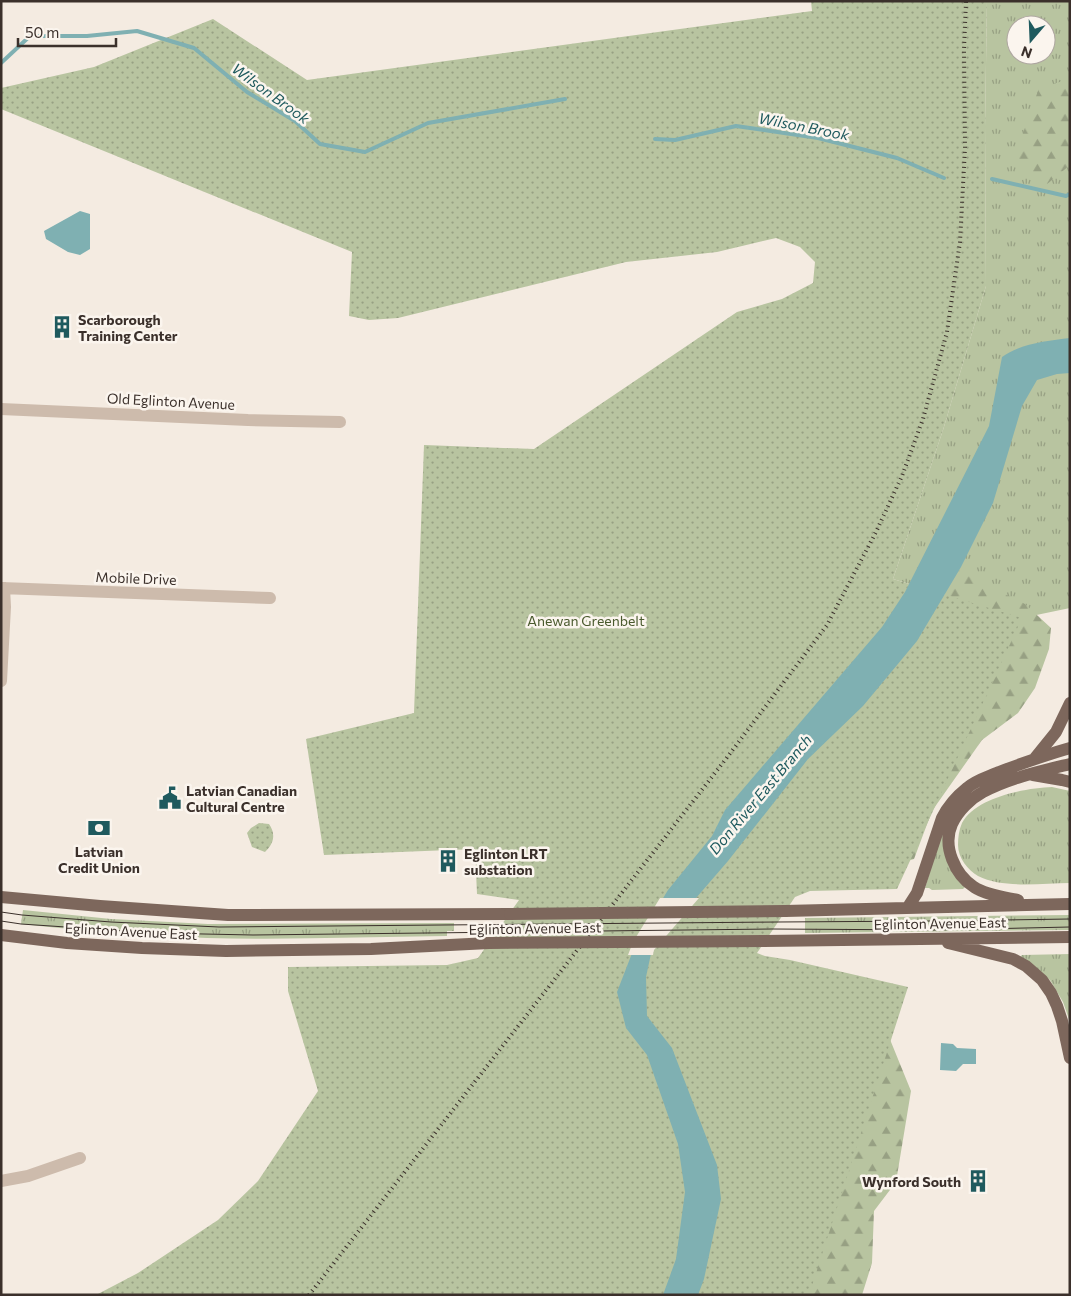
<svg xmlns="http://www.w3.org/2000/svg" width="1071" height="1296" font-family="Commissioner,sans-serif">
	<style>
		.grass { fill: url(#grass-tufts); fill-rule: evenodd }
		.forest { fill: url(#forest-firs) }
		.park { fill: url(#park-dots) }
		.water { fill: #7fb0b2 }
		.pier { fill: #f4ebe1 }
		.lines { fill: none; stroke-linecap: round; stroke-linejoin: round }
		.stream { stroke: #7fb0b2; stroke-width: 4 }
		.minor { stroke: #cdbbac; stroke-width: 12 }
		.major { stroke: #7d675c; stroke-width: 12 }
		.tram { stroke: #3b302b; stroke-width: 1 }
		.rail { stroke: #3b302b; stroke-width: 4; stroke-dasharray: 1 4; stroke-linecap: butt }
		.major-bridge { stroke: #7d675c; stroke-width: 12 }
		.labels { text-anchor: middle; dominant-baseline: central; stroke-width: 5; stroke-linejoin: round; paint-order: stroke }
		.poi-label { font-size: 14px; font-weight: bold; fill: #3b302b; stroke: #fbf5ee; text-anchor: start }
		.street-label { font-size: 14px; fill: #3b302b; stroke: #fbf5ee }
		.park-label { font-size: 14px; fill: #4a5a2e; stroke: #fbf5ee }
		.water-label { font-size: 15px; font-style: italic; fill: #1f5a5e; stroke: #fbf5ee }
	</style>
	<defs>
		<pattern id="grass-tufts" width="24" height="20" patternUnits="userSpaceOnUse" patternTransform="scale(1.25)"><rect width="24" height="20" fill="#b8c4a0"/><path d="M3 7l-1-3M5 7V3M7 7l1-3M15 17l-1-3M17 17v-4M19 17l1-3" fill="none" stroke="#97a083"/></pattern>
		<pattern id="forest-firs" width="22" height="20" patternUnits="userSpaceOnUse" patternTransform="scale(1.25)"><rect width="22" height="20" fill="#b8c4a0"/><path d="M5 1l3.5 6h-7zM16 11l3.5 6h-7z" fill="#97a083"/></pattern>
		<pattern id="park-dots" width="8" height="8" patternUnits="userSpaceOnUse" patternTransform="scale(1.25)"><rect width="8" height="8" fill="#b8c4a0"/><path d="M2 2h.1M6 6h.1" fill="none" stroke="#97a083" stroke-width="1.8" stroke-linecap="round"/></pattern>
	</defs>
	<rect width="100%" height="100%" fill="#f4ebe1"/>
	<path class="grass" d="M987,1H1070V608L1022,618L893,579L943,430L986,286L985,126ZM1016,25H1046V55H1016Z
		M1052,787L1070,791V883C1042,883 1004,889 978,876C968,870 958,858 958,845C958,837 959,830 962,823C976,797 1026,788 1052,787Z
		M941,835L944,836L965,887L963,889L932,890L929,888H925Z
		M23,910L111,919L208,924L454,923V931H447V936C367,937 287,940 207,938C145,936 83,931 21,924Z
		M1070,915V930L805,933V918Z
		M1070,954L1069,1008L1070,1019H1069L1063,1002L1050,980L1020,957L1022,955Z"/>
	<path class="forest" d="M1070,79V165L1046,185L1010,163L1022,136L1039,88Z
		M961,567L970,577L1025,604L1051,628L1049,649L1035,688L1018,713L982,740L932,811L914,859L878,870L917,641Z
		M889,1037L911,1091L896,1182L874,1211L872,1263L862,1295H698Z"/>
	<path class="park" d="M811,1H987L985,126L986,286L943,430L893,579L1022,618L897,889L810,891L795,897L757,953L765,956L790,960L908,987L809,1295H96L138,1273L218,1220L258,1181L318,1091L288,991V967L447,965L478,958L519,900L477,894L475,849L324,855L306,739L414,713L424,445L534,449L737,312L782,299L813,283L815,262L800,247L776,238L717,252L626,262L398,318L369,320L349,316L352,252L1,109V88L94,67L213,19L307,80L812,11Z
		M259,823L269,824C276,834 274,844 265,852L252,847L247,833L251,828Z"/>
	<path class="water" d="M80,211L90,214V249L80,255L68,252L46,239L44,231Z
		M1070,338V373L1057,374L1037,380L1022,406L993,503L961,567L917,641L863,706L808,759L728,861L652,949L646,977L647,1016L672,1048L717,1165L721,1199L704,1279L698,1295H663L676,1259L685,1192L678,1144L647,1055L626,1028L617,992L636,943L668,890L712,836L725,810L882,627L905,592L989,426L1002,357C1022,343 1047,341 1070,338Z
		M941,1043L953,1044L957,1048L976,1049V1064H963L956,1071L940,1070Z"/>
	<path class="pier" d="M660,898H699L654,950L653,955H628L633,942Z"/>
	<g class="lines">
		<path class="stream" d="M1,63L30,36H87L137,31L194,48L247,92L295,121L320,144L365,152L428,123L565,99
			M655,139L675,140L736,126L818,138L897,158L944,178
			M992,179L1066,196L1070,194"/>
		<path class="minor" d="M1,409L248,420L340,422
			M1,588L270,598
			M1,681L5,607L4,588
			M1,1181L28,1176L80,1158"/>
		<path class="major" d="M1035,758L1056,732L1070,703
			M1033,775L1062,780L1070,782
			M1,897L100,906L228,915L510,914
			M1018,900C1004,897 986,895 974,887C955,875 942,846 952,824C958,811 970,799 983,792C1009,778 1041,771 1070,764
			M908,907L917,893L942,818C948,806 957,796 967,788C976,780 988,777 999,772C1023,763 1045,755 1070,748
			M785,911L1070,904
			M1,935L67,943L142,948L226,951L371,949L489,943
			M764,941L1070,937
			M948,943L1013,959L1026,966L1042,980L1051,993L1057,1006L1062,1021L1070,1058"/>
		<path class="tram" d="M1,912L22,915L111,922L219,927L777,922L936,921L1070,919
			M1,921L21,924L155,933L253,935L772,929L936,930L1070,927"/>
		<path class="rail" d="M309,1295L722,764L827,625L876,532L902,476L923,419L947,332L960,242L965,148L964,49L966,1"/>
		<path class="major-bridge" d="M510,914L785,911
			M489,943L764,941"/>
	</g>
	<defs>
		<symbol id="building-bare" viewBox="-9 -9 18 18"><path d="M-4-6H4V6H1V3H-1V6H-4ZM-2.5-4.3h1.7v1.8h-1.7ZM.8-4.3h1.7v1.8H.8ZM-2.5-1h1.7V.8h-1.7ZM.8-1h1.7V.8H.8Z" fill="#1f5a5e" stroke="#fbf5ee" stroke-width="2.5" paint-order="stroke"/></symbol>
		<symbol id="civic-bare" viewBox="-9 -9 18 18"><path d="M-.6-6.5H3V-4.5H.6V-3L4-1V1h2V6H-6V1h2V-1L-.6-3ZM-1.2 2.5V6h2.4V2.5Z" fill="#1f5a5e" stroke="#fbf5ee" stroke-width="2.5" paint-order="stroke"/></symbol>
		<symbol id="bank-bare" viewBox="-9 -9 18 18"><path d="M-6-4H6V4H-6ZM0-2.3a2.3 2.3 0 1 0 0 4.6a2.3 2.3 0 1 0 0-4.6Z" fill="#1f5a5e" stroke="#fbf5ee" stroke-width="2.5" paint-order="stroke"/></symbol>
	</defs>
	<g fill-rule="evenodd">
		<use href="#building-bare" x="46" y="311" width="32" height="32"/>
		<use href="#civic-bare" x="154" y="782" width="32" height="32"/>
		<use href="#bank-bare" x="83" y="812" width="32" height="32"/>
		<use href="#building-bare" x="432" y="845" width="32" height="32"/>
		<use href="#building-bare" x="962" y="1165" width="32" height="32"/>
	</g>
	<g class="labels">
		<g class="poi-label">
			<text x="78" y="319">Scarborough<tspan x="78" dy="16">Training Center</tspan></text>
			<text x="186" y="790">Latvian Canadian<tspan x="186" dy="16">Cultural Centre</tspan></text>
			<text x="99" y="851" text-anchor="middle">Latvian<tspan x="99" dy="16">Credit Union</tspan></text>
			<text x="464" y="853">Eglinton LRT<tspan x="464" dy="16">substation</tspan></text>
			<text x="961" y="1181" text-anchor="end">Wynford South</text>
		</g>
		<g class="street-label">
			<text transform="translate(171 401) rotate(3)">Old Eglinton Avenue</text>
			<text transform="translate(136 578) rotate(2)">Mobile Drive</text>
			<text transform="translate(940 923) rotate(-1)">Eglinton Avenue East</text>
			<text transform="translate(535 928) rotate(-1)">Eglinton Avenue East</text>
			<text transform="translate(131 931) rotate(3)">Eglinton Avenue East</text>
		</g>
		<g class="park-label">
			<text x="586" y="620">Anewan Greenbelt</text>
		</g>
		<g class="water-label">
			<text transform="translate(271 93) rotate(36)">Wilson Brook</text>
			<text transform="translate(804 126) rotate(11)">Wilson Brook</text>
			<text transform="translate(760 794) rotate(-50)">Don River East Branch</text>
		</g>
	</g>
	<rect width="1071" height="1296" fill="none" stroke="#3b302b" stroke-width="5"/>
	<g transform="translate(1031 40) rotate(199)"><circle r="24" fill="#fbf5ee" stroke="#aea6a0"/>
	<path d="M0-4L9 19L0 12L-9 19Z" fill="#1f5a5e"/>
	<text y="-8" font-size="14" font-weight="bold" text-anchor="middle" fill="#3b302b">N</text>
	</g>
	<path d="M18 38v8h98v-8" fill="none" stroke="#3b302b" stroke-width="2.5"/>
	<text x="25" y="38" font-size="15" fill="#3b302b" stroke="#fbf5ee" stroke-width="4" paint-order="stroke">50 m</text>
</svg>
